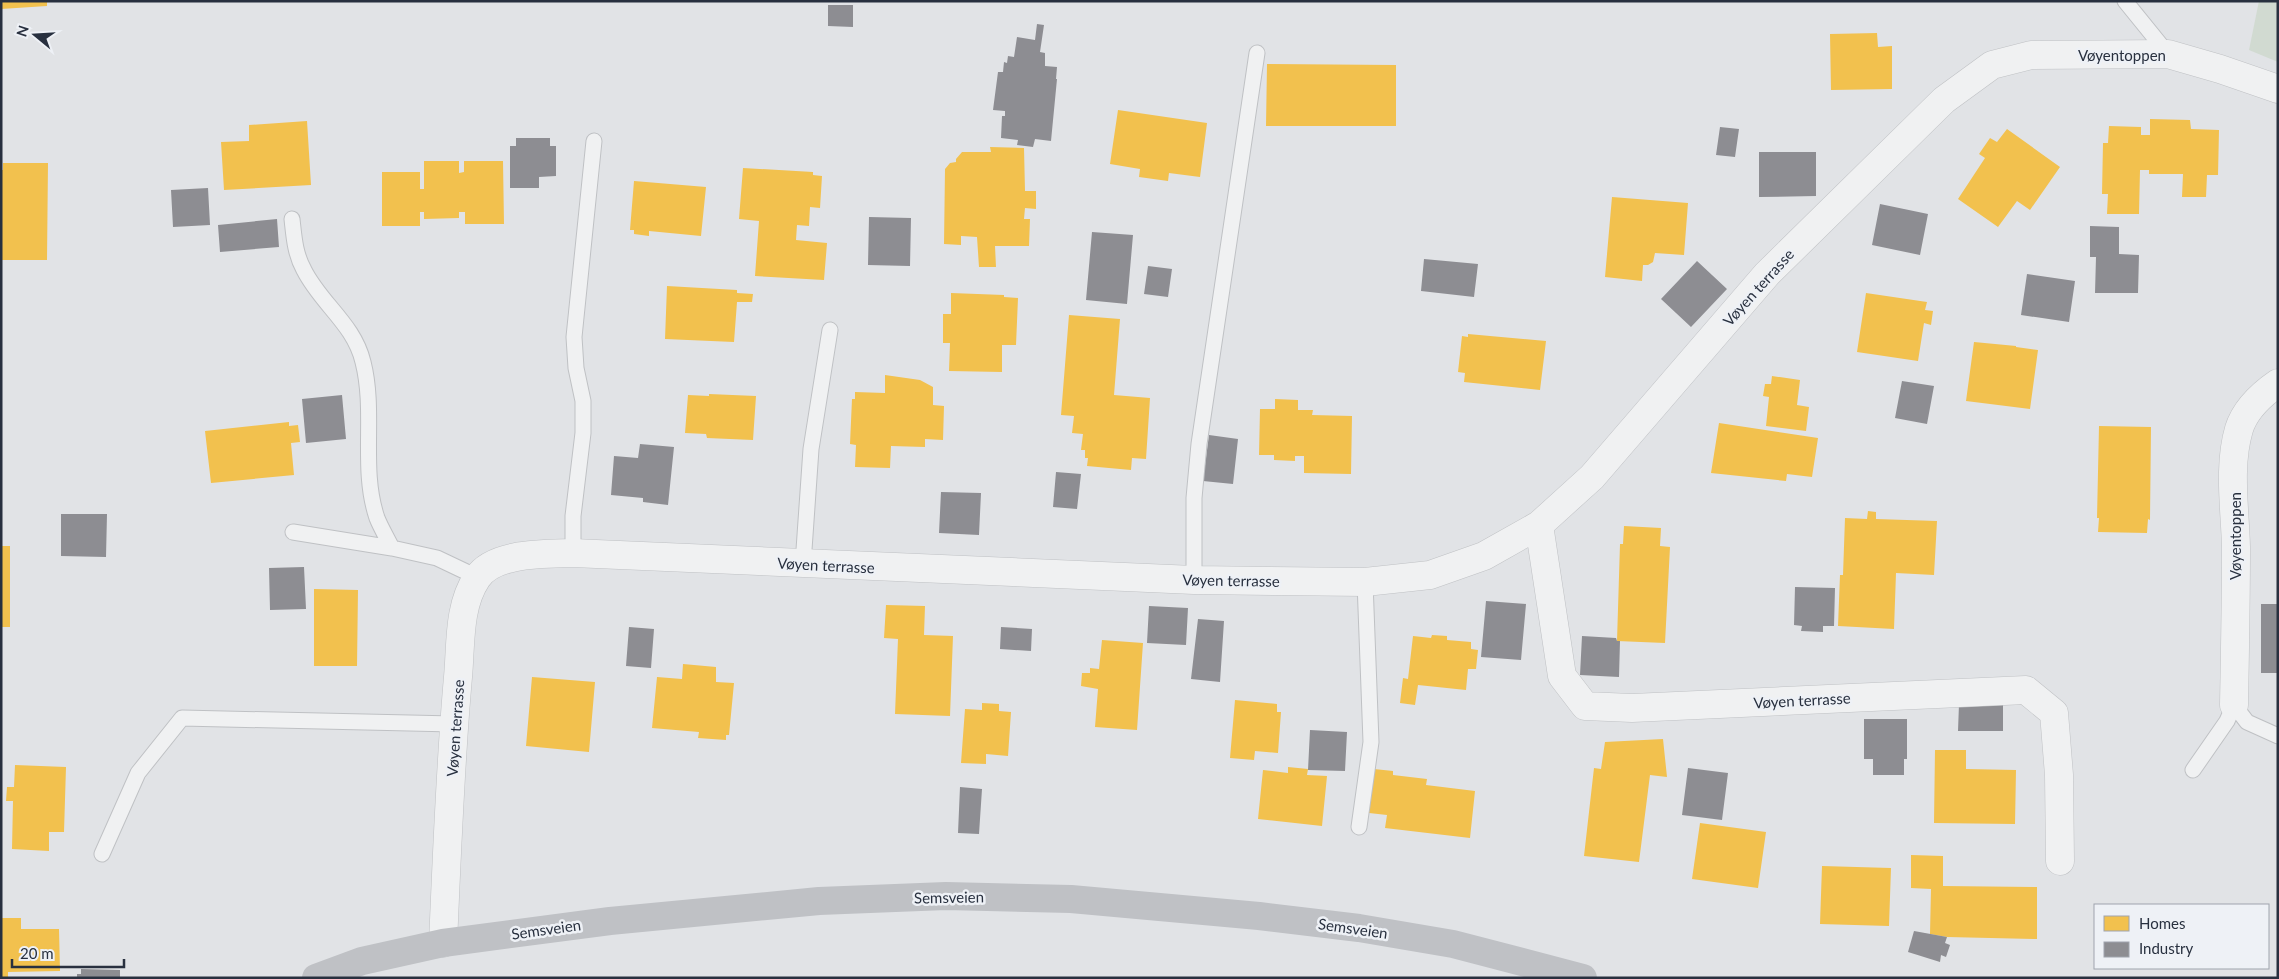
<svg xmlns="http://www.w3.org/2000/svg" width="2279" height="979" font-family="Lato,sans-serif">
	<style>
		.green { fill: #d1dad1 }
		.homes { fill: #f2c14e }
		.industry { fill: #8d8d92 }
		.lines { fill: none; stroke-linecap: round; stroke-linejoin: round }
		.lane-casing { stroke: #bfc1c4; stroke-width: 17 }
		.street-casing { stroke: #bfc1c4; stroke-width: 29 }
		.lane { stroke: #f0f1f2; stroke-width: 15 }
		.street { stroke: #f0f1f2; stroke-width: 28 }
		.secondary { stroke: #bfc1c5; stroke-width: 28 }
		.labels { text-anchor: middle; dominant-baseline: central; stroke-width: 5; stroke-linejoin: round; paint-order: stroke }
		.street-label { font-size: 15px; fill: #28303f; stroke: #eef1f6 }
	</style>
	<rect width="100%" height="100%" fill="#e1e3e6"/>
	<path class="green" d="M2259,1H2278V62L2249,50Z"/>
	<path class="homes" d="M1,1H47V6L1,9Z
		M1877,33L1878,47L1892,46V89L1831,90L1830,34Z
		M1267,64L1396,65V126H1266Z
		M1118,110L1207,123L1200,177L1169,173L1168,181L1139,177L1140,169L1110,164Z
		M2150,119L2190,120L2191,129L2219,130L2218,175H2207L2206,197H2182L2183,174H2149V170H2140L2139,214H2107L2108,194H2102L2103,143H2108L2109,126L2141,127V135H2150Z
		M307,121L311,185L224,190L221,142L249,141V125Z
		M2007,129L2060,167L2030,210L2017,201L1998,227L1958,199L1985,158L1979,154L1990,138L1997,142Z
		M990,147L1024,148L1025,191H1036V209L1025,208L1024,219H1030L1029,246H995L996,267H979L977,237L961,236V245L944,244L945,169L950,163L956,162V159L962,152H991Z
		M424,161H459V173L464,172V161H503L504,224H465V212H459V218L424,219V212H420V226H382V172H420V189H424Z
		M3,163H48L47,260H1V170H3Z
		M743,168L813,172V175L822,176L820,208L810,207L809,226L797,225L796,240L827,243L824,280L755,276L759,221L739,219Z
		M634,181L706,187L701,236L649,231V236L634,234V230H630Z
		M1612,197L1688,203L1684,255L1655,253L1653,262L1648,265H1643L1642,281L1605,277Z
		M667,286L737,290V293L753,294L752,302H737L734,342L665,339Z
		M951,293L1004,295V297L1018,298L1016,345H1002V372L949,371L950,343H943V314H951Z
		M1866,293L1927,302L1925,310L1933,311L1931,325L1924,323L1918,361L1857,352Z
		M1069,315L1120,319L1114,395L1150,398L1146,459L1132,458L1131,470L1087,466L1088,458H1085V450H1081L1083,434L1072,433L1074,416L1061,415Z
		M1468,334L1546,341L1540,390L1464,382L1465,373L1458,372L1462,336L1468,337Z
		M1974,342L2016,346V347L2038,350L2030,409L1966,401Z
		M885,375L920,380L933,387V405L944,406L943,440L925,439V447L891,446L890,468L855,467L856,445L850,444L852,399H855V392L885,393Z
		M1772,376L1800,380L1797,405L1809,407L1806,431L1766,426L1769,397L1763,396L1765,384H1771Z
		M709,394L756,396L753,440L707,438L706,434L685,433L688,395L709,396Z
		M1275,399L1298,400V410H1313L1312,415L1352,416L1351,474L1304,473V456H1295V461L1274,460V455H1259L1260,409H1275Z
		M289,422V426L298,425L300,442L291,443L294,475L211,483L205,431Z
		M1719,423L1818,438L1812,477L1787,474L1786,481L1711,473Z
		M2099,426L2151,427L2150,520L2148,519L2147,533L2098,532L2099,518H2097Z
		M1868,511L1876,512V519L1937,521L1934,575L1896,573L1894,629L1838,626L1840,575H1843L1845,518L1867,519Z
		M1624,526L1661,528L1660,546L1670,547L1665,643L1617,641L1620,544H1623Z
		M1,546H10V627H1Z
		M314,589L358,590L357,666H314Z
		M886,605L925,606L924,635L953,636L950,716L895,714L898,639L884,638Z
		M1432,635L1447,636V640L1471,642V649L1478,650L1476,669H1468L1466,690L1418,685L1415,705L1400,703L1403,678L1408,679L1413,636L1431,638Z
		M1102,640L1143,643L1137,730L1095,727L1098,689L1081,686L1082,673H1090V668L1099,669Z
		M683,664L716,667V682L734,683L729,735H726V740L698,738L699,732L652,728L657,677L682,679Z
		M532,677L595,682L589,752L526,746Z
		M1235,700L1277,704V712H1281L1278,753L1255,751L1254,760L1230,758Z
		M982,703L999,704V711L1011,712L1008,756L986,754V764L961,763L965,709L982,710Z
		M1663,739L1667,777L1650,775L1639,862L1584,856L1594,768L1601,769L1605,742Z
		M1935,750H1966V769L2016,770L2015,824L1934,823Z
		M15,765L66,767L64,832H49V851L12,849L13,801H6L7,787H14Z
		M1288,767L1308,769L1307,775L1327,776L1322,826L1258,819L1263,770L1288,773Z
		M1374,769L1393,771V775L1427,779L1426,785L1475,791L1470,838L1385,828L1387,815L1369,813Z
		M1700,823L1766,832L1758,888L1692,879Z
		M1911,855L1943,856V886L2037,887V939L1947,937L1930,934L1931,889L1911,888Z
		M1822,866L1891,868L1889,926L1820,924Z
		M1,918H21V929H59L60,971L8,972V978H1Z"/>
	<path class="industry" d="M828,5H853V27L828,26Z
		M1037,24L1044,25L1040,52L1045,53V66L1057,67L1056,79H1057L1051,141L1035,139L1033,147L1017,145L1018,140L1001,138L1002,116H1005V111L993,110L998,72H1003L1004,62L1007,63L1008,56L1014,57L1017,37L1035,40Z
		M1720,127L1739,129L1735,157L1716,155Z
		M516,138H550V146H556V176L539,177V188H510V146H516Z
		M1759,152H1816V196L1759,197Z
		M208,188L210,225L173,227L171,190Z
		M1880,204L1928,214L1920,255L1872,245Z
		M869,217L911,218L910,266L868,265Z
		M277,219L279,247L220,252L218,225Z
		M2090,226L2119,227V254L2139,255L2138,293H2095L2096,257H2090Z
		M1092,232L1133,235L1127,304L1086,300Z
		M1424,259L1478,264L1474,297L1421,291Z
		M1697,261L1727,289L1691,327L1661,299Z
		M1148,266L1172,269L1168,297L1144,294Z
		M2027,274L2075,281L2069,322L2021,315Z
		M1902,381L1934,386L1927,424L1895,418Z
		M342,395L346,439L306,443L302,399Z
		M1209,435L1238,439L1233,484L1203,481Z
		M640,444L674,447L668,505L643,502V498L611,495L614,456L638,458Z
		M1056,472L1081,474L1077,509L1053,507Z
		M941,492L981,493L979,535L939,533Z
		M61,514H107L106,557L61,556Z
		M304,567L306,609L270,610L269,568Z
		M1795,587L1835,588L1834,626H1823V632L1801,631L1802,626L1794,625Z
		M1486,601L1526,604L1521,660L1481,657Z
		M2261,604H2278V673H2261Z
		M1149,606L1188,608L1186,645L1147,643Z
		M1198,619L1224,621L1220,682L1191,679Z
		M629,627L654,629L651,668L626,666Z
		M1001,627L1032,629L1031,651L1000,649Z
		M1582,636L1616,638L1617,641H1620L1619,677L1580,675Z
		M1959,704L2003,705V731H1958Z
		M1864,719H1907V759H1904V775H1873V759H1864Z
		M1310,730L1347,732L1345,771L1308,770Z
		M1688,768L1728,773L1722,820L1682,815Z
		M960,787L982,789L979,834L958,833Z
		M1914,931L1947,937L1945,943L1950,945L1946,957L1941,955L1940,962L1908,952Z
		M81,969L120,970V978H77V974H81Z"/>
	<g class="lines">
		<defs>
			<path id="lane" d="M2125,1L2168,54
				M292,219C294,237 295,254 304,270C321,304 354,324 363,362C376,413 360,468 377,518C381,528 387,538 392,548
				M293,532L392,548L437,558L477,577
				M573,553V516L583,433V401L576,368L574,337L594,141
				M803,564L811,449L830,330
				M1194,580V498L1199,444L1257,53
				M2234,705L2247,722L2278,736
				M2193,770L2227,721L2234,705
				M1359,827L1371,742L1365,582
				M102,854L138,773L182,718L454,724"/>
			<path id="street" d="M1539,525L1562,676L1585,706L1632,708L2026,690L2054,713L2059,775L2060,861
				M2234,705C2235,652 2236,600 2236,547C2235,509 2228,466 2239,429C2245,410 2262,394 2278,383
				M443,943C447,854 450,766 458,677C461,645 458,606 477,578C494,552 545,554 573,553L1194,580L1365,582L1430,575L1484,556L1539,525L1592,477L1767,274L1944,100L1992,65L2031,55L2168,54L2220,69L2278,89"/>
		</defs>
		<use href="#lane" class="lane-casing"/>
		<use href="#street" class="street-casing"/>
		<use href="#lane" class="lane"/>
		<use href="#street" class="street"/>
		<path class="secondary" d="M316,978L362,961L443,943L610,921L819,901L946,896L1071,899L1259,916L1359,928L1453,944L1583,978"/>
	</g>
	<g class="labels">
		<g class="street-label">
			<text x="2122" y="55">Vøyentoppen</text>
			<text transform="translate(1758 287) rotate(-48)">Vøyen terrasse</text>
			<text transform="translate(2235 536) rotate(-90)">Vøyentoppen</text>
			<text transform="translate(826 565) rotate(3)">Vøyen terrasse</text>
			<text transform="translate(1231 580) rotate(1)">Vøyen terrasse</text>
			<text transform="translate(1802 700) rotate(-3)">Vøyen terrasse</text>
			<text transform="translate(455 728) rotate(-86)">Vøyen terrasse</text>
			<text transform="translate(949 897) rotate(-1)">Semsveien</text>
			<text transform="translate(1353 928) rotate(8)">Semsveien</text>
			<text transform="translate(546 929) rotate(-8)">Semsveien</text>
		</g>
	</g>
	<rect width="2279" height="979" fill="none" stroke="#28303f" stroke-width="5"/>
	<rect x="2094" y="904" width="175" height="65" fill="#eef1f6" stroke="#9fa4ad"/>
	<rect x="2104" y="916" width="25" height="15" fill="#f2c14e" stroke="#9fa4ad"/>
	<text x="2139" y="929" font-size="15" fill="#28303f">Homes</text>
	<rect x="2104" y="942" width="25" height="15" fill="#8d8d92" stroke="#9fa4ad"/>
	<text x="2139" y="954" font-size="15" fill="#28303f">Industry</text>
	<g transform="translate(35 35) rotate(288)" stroke="#eef1f6" stroke-width="4" paint-order="stroke">
	<path d="M0-4L9 19L0 12L-9 19Z" fill="#28303f"/>
	<text y="-8" font-size="14" font-weight="bold" text-anchor="middle" fill="#28303f">N</text>
	</g>
	<path d="M12 959v8h112v-8" fill="none" stroke="#28303f" stroke-width="2.5"/>
	<text x="20" y="959" font-size="15" fill="#28303f" stroke="#eef1f6" stroke-width="4" paint-order="stroke">20 m</text>
</svg>
